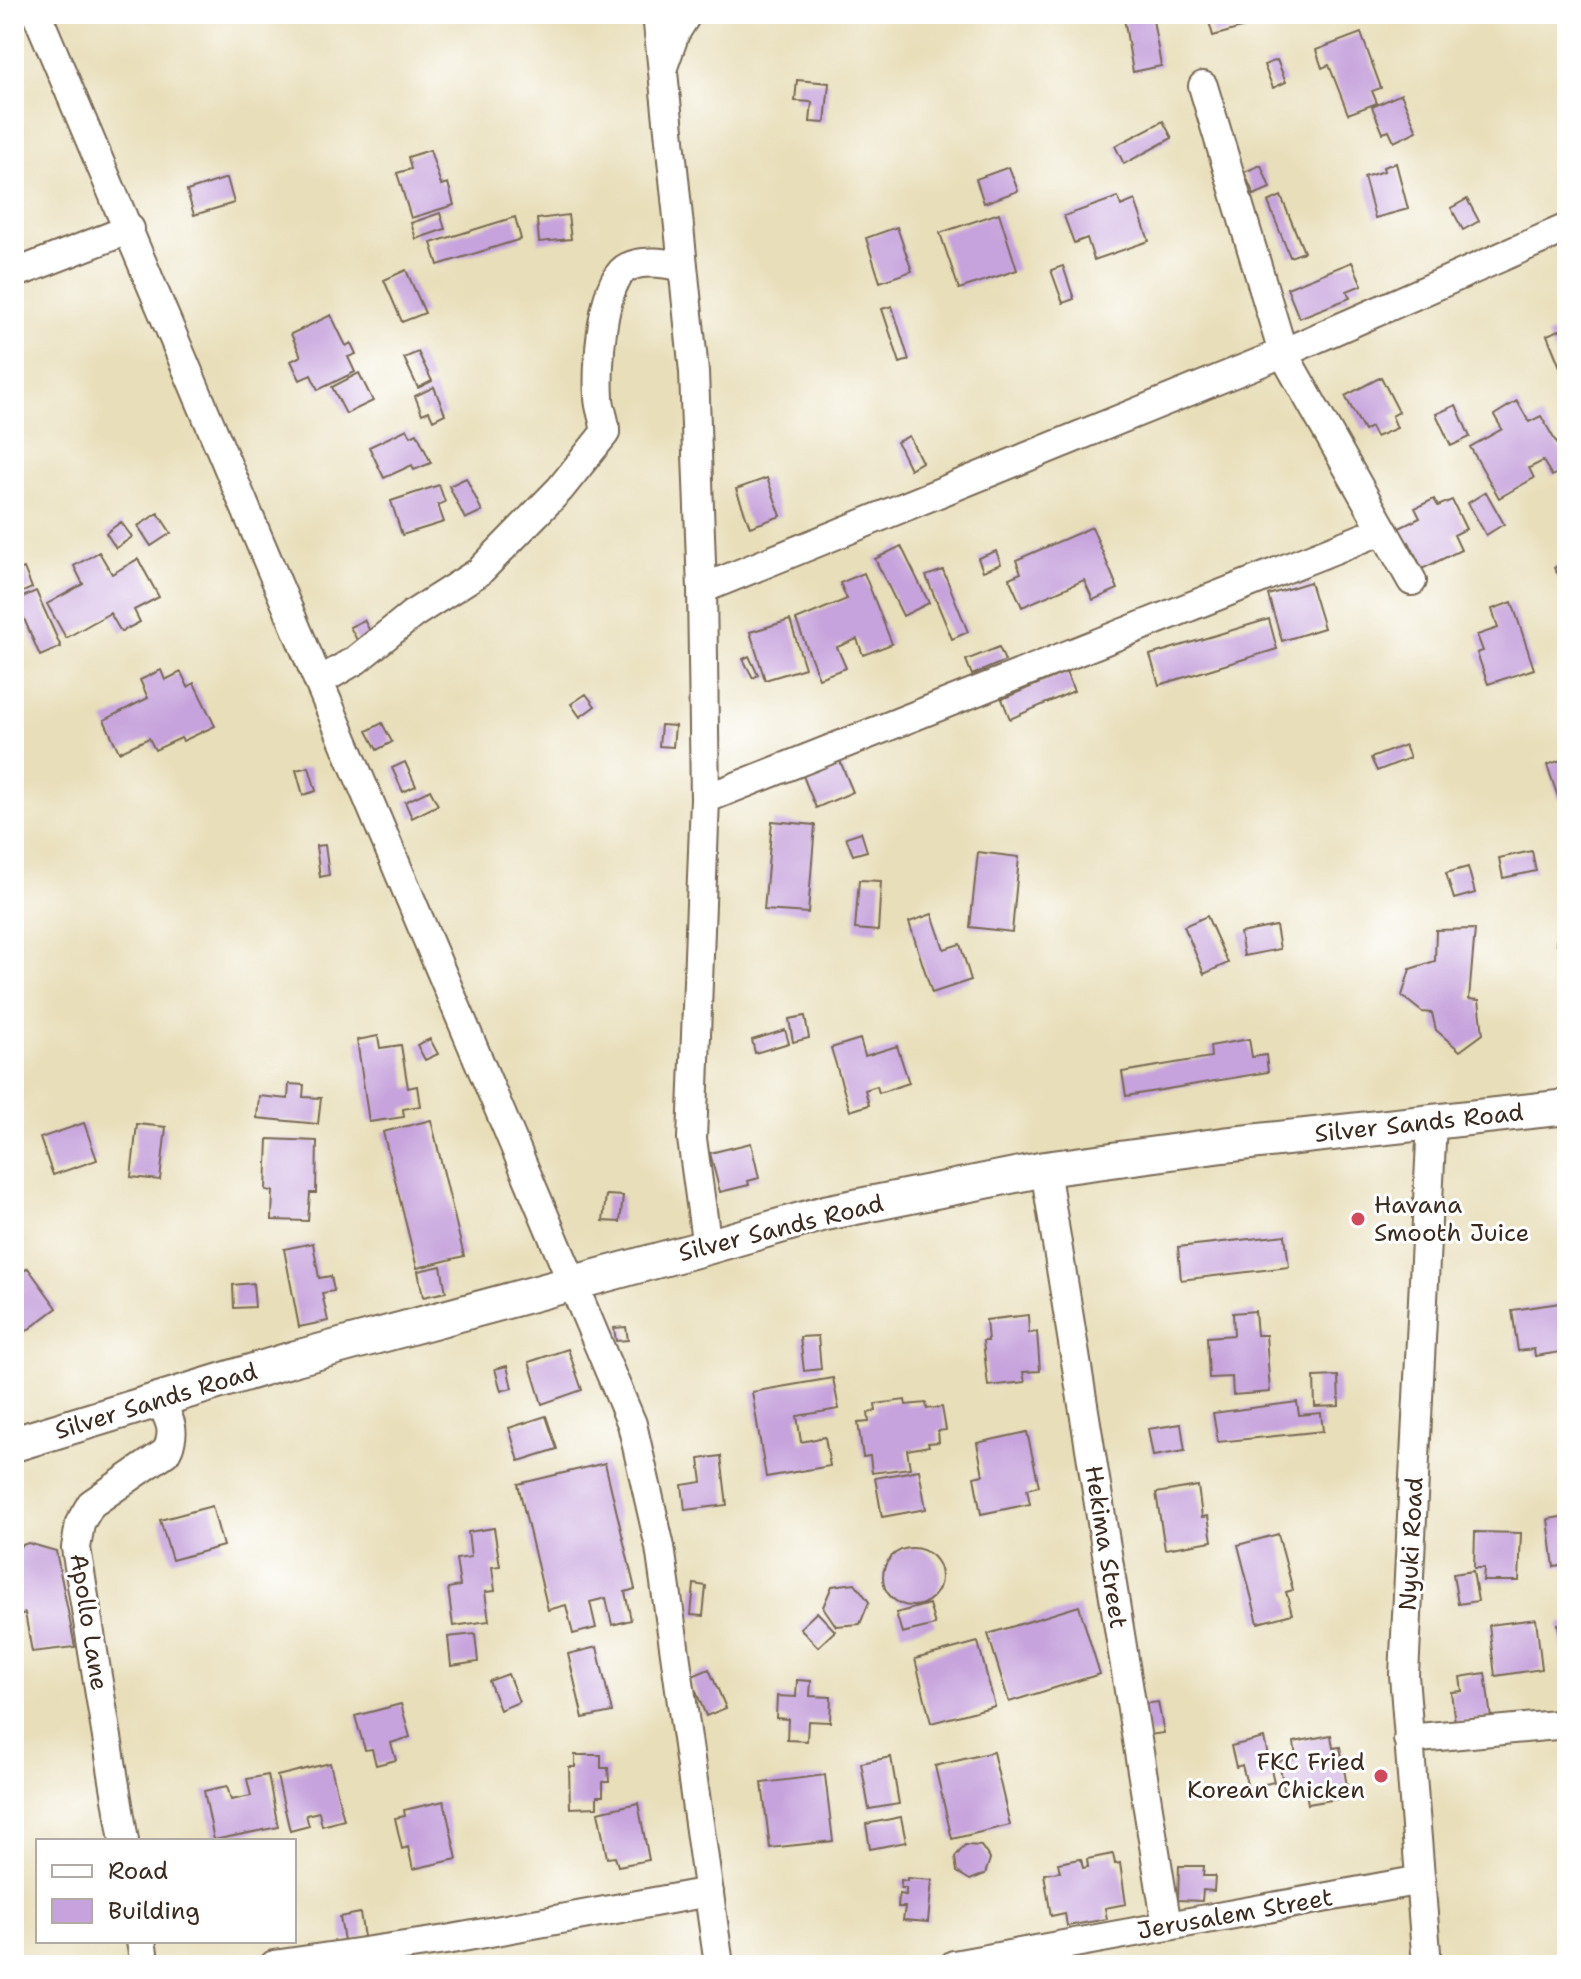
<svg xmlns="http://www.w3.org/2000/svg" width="1581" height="1979" font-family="'Shantell Sans',sans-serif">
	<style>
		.building { fill: #c6a3dc }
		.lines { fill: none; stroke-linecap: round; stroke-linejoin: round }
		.minor-casing { stroke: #786954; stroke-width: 32 }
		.tertiary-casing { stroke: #786954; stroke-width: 38 }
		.minor { stroke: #fff; stroke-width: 28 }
		.tertiary { stroke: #fff; stroke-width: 34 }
		.poi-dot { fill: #d1495b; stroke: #fff; stroke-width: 3 }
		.labels { text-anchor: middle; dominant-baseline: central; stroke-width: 6; stroke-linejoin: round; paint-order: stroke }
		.street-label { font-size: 24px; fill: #3b2a1e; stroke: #fff }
		.poi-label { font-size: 24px; fill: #3b2a1e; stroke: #fff; text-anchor: start }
	</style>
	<rect width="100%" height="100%" fill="#fff"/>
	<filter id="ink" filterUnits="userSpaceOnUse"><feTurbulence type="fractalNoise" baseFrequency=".0125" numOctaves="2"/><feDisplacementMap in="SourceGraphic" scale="16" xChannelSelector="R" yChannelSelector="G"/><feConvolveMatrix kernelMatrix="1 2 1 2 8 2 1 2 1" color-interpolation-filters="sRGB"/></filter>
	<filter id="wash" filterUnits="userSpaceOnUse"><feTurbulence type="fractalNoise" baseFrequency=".006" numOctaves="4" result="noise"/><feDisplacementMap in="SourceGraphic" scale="32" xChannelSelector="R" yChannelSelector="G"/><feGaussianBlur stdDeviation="1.8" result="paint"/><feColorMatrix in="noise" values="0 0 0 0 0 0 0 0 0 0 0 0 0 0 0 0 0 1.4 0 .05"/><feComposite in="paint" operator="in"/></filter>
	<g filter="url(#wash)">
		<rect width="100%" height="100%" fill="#e8deb9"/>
		<g id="blocks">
			<path class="building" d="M296,14H321L299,23Z
				M1152,14L1161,66L1133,72L1124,18Z
				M1207,14H1257L1259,23L1213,36Z
				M1361,33L1381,88L1372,91L1377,103L1348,114L1329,65L1322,68L1316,50Z
				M1277,60L1286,82L1273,88L1264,65Z
				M797,80L829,83L825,123L810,122L812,102L795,101Z
				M1401,94L1417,131L1394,142L1389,131L1383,133L1372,107Z
				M1163,121L1172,138L1124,164L1115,146Z
				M430,150L441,185L448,183L454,205L411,218L397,173L411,169L408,157Z
				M1396,163L1408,209L1375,218L1364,177L1384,171L1383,167Z
				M1261,165L1270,188L1254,195L1244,172Z
				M1009,167L1018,191L984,203L976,179Z
				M227,178L234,203L194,215L187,191Z
				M1281,196L1304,252L1290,257L1268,202Z
				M1118,197L1121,206L1135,200L1149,241L1094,260L1087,238L1074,243L1064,216Z
				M1467,199L1479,221L1463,230L1451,208Z
				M440,213L445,229L416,239L411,223Z
				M999,213L1017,270L959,289L940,233Z
				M568,215L571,239L539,242L537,219Z
				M515,217L521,239L438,265L431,243Z
				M897,227L912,271L880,282L866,238Z
				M1352,262L1362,285L1347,291L1350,298L1299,318L1287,288Z
				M1063,266L1074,299L1063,303L1051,270Z
				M406,270L425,313L402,322L384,280Z
				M892,306L909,360L900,363L882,309Z
				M331,315L346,346L351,343L356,354L348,357L355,372L318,390L311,375L300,380L291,361L301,356L291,334Z
				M1567,327V384L1547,335Z
				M418,352L432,381L418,388L404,358Z
				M359,373L373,401L346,414L332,387Z
				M1381,377L1399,412L1392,416L1397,428L1376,437L1371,427L1364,431L1345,396Z
				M434,387L445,414L433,420L429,411L422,414L415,396Z
				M1517,401L1529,422L1541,416L1567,461V467L1552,476L1543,461L1529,468L1534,478L1499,498L1470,447L1502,429L1494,415Z
				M1456,405L1470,437L1451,446L1436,414Z
				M407,429L411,436L417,433L431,463L414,470L412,465L384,478L369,447Z
				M909,436L922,462L910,469L897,442Z
				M466,478L482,511L465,519L449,486Z
				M767,478L781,516L750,527L736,489Z
				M439,485L445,502L438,505L444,522L402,535L391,501Z
				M1486,492L1504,524L1486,535L1468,503Z
				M1434,499L1438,506L1452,500L1466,529L1454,535L1461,550L1422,569L1409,542L1397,548L1389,533L1420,518L1415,508Z
				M158,513L171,533L151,546L138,526Z
				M121,522L132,537L116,548L106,533Z
				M1092,527L1118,589L1093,600L1084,580L1022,607L1009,578L1021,573L1016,560Z
				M901,546L929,603L903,616L875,559Z
				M996,551L1001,564L983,571L978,558Z
				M99,552L112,574L138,559L159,597L134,610L140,622L121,632L110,613L66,638L47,604L83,584L74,566Z
				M1564,561L1567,567V575L1561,579L1554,568Z
				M24,568L32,588L14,596V572Z
				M943,570L968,632L952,639L926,576Z
				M864,573L892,644L863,655L857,639L837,647L846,668L819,678L796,620L847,599L840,583Z
				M1310,582L1324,628L1282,641L1268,595Z
				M36,591L61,647L40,656L16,600Z
				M1512,602L1534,669L1488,684L1477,653L1483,651L1477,635L1498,628L1492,609Z
				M1269,619L1277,649L1159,685L1150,655Z
				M364,620L372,635L358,642L350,627Z
				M790,620L805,668L765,680L750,632Z
				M999,647L1005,661L972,675L966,660Z
				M749,656L758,675L753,678L743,659Z
				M161,670L165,680L181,672L188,687L194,683L215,726L183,741L181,738L155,750L149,738L119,752L104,720L148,698L140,680Z
				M1066,672L1074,691L1010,719L1002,699Z
				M586,694L595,706L580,717L571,704Z
				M382,723L392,742L377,750L367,731Z
				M661,725L675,726L673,747L659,746Z
				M1405,745L1410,758L1377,771L1371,758Z
				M838,756L853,792L816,808L801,771Z
				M1561,760L1567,777V797L1559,800L1547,765Z
				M405,762L416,786L403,792L392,768Z
				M309,767L316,791L303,795L296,770Z
				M430,790L438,805L412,818L405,802Z
				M772,821L815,825L808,913L764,910Z
				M861,832L867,851L853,855L846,837Z
				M325,845L329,875L320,877L316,846Z
				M1532,851L1536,871L1503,878L1499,858Z
				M978,852L1019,857L1012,932L970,927Z
				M1468,867L1475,893L1454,899L1446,873Z
				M859,880L881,881L878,931L855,929Z
				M932,914L944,949L960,944L971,980L932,993L909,922Z
				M1207,916L1228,963L1204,974L1184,926Z
				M1276,926L1280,949L1244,956L1240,933Z
				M1475,929L1469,999L1479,1000L1483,1034L1460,1051L1436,1030L1432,1013L1422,1012L1402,996L1410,969L1435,961L1436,930Z
				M1567,937V971H1566L1556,941Z
				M805,1016L809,1038L793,1042L789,1019Z
				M785,1030L789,1043L755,1053L752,1040Z
				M378,1036L380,1048L401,1045L408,1088L417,1086L420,1106L403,1109L404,1117L369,1122L357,1040Z
				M430,1039L438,1054L425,1060L417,1045Z
				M860,1039L865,1056L897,1046L909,1083L879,1093L877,1086L865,1090L869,1105L850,1111L831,1048Z
				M1249,1039L1252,1057L1266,1055L1268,1072L1126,1096L1122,1072L1211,1057L1210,1046Z
				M289,1084L304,1085L303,1097L321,1098L318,1124L257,1118L259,1096L288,1099Z
				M431,1120L464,1256L417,1268L383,1132Z
				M84,1123L97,1160L53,1175L40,1138Z
				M137,1124L166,1127L160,1180L131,1177Z
				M268,1139L317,1141L316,1193H310L308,1221L272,1220L273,1191L266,1190Z
				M751,1143L759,1178L748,1181L749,1185L720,1192L710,1153Z
				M606,1195L623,1196L620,1222L603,1221Z
				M1285,1235L1289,1267L1181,1280L1178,1247Z
				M313,1243L319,1278L331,1276L334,1291L322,1293L328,1321L299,1327L284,1249Z
				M441,1266L446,1292L423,1297L418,1271Z
				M28,1268L57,1308L21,1335L14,1326V1278Z
				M253,1283L255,1307L234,1308L233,1285Z
				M1567,1302V1351L1535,1356L1534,1349L1518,1351L1512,1310Z
				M1255,1311L1257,1335H1266L1270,1392L1233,1395L1232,1377L1209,1378L1207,1337L1234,1335L1233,1313Z
				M1028,1315L1029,1333L1037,1332L1040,1371L1023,1372L1025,1382L988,1386L983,1341H988L986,1320Z
				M626,1327L628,1340L616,1341L614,1328Z
				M818,1336L821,1369L804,1371L800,1337Z
				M568,1349L582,1390L542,1404L529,1362Z
				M507,1366L512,1388L501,1391L495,1369Z
				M1338,1376L1339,1406L1315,1407L1314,1377Z
				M833,1378L839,1409L797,1416L801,1442L825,1437L830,1466L766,1477L752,1392Z
				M905,1400L906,1405L926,1403L927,1409L942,1407L946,1430L938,1431L939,1442L928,1443L929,1446L907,1450L910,1468L872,1473L870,1456L863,1457L858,1423L869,1422L868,1413L876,1411L875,1404Z
				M1297,1402L1299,1415L1321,1413L1323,1431L1218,1442L1213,1413Z
				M546,1416L557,1449L519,1461L509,1428Z
				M1181,1424L1185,1451L1153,1456L1148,1429Z
				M1027,1432L1039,1486L1027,1489L1030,1504L981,1514L974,1477L983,1475L977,1443Z
				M721,1456L727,1505L685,1510L682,1485L702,1482L699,1459Z
				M605,1463L635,1589L625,1592L631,1620L612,1625L606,1598L590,1602L596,1628L573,1634L566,1605L548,1610L518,1484Z
				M919,1470L926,1509L882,1517L875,1478Z
				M1198,1486L1202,1517L1208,1516L1212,1541L1165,1549L1156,1493Z
				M212,1506L223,1546L172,1560L160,1520Z
				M1567,1516V1565L1554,1567L1548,1519Z
				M494,1528L500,1566L492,1567L495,1591L485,1592L489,1621L453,1626L448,1588L460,1586L456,1559L471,1557L468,1532Z
				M1475,1532L1521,1533L1519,1581H1483L1484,1568H1474Z
				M1278,1534L1293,1590L1286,1592L1292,1614L1258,1623L1238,1545Z
				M28,1543L56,1551L75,1647L32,1652L25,1613L14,1617V1548Z
				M883 1577a29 29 0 1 1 58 0a29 29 0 1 1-58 0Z
				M1473,1571L1478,1601L1458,1604L1453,1574Z
				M855,1583L869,1602L860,1624L836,1626L823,1607L832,1586Z
				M694,1584L706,1586L703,1616L691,1615Z
				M929,1604L935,1625L902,1633L896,1613Z
				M1079,1606L1100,1674L1009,1702L988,1634Z
				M817,1612L835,1631L818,1647L800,1628Z
				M1536,1619L1542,1669L1495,1676L1489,1625Z
				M1567,1622V1664H1565L1558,1624Z
				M475,1634L478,1662L451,1666L448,1637Z
				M978,1642L995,1706L931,1723L915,1659Z
				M597,1647L612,1712L583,1718L568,1654Z
				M709,1669L726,1708L706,1716L690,1677Z
				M1485,1673L1491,1718L1455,1723L1451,1692L1462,1691L1460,1677Z
				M508,1674L519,1702L500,1710L489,1681Z
				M797,1680L811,1681L810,1696L831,1697L830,1722L808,1721L807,1741L787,1740L788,1719L776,1718L777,1696L796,1697Z
				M1158,1702L1164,1733L1149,1735L1137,1705Z
				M401,1704L410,1737L391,1743L396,1760L376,1765L372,1749L365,1750L355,1716Z
				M1331,1735L1333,1748L1340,1747L1349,1797L1308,1804L1306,1792L1285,1795L1279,1761L1296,1758L1294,1742Z
				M1264,1738L1274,1782L1248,1788L1242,1765L1236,1767L1231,1746Z
				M993,1752L1010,1825L952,1839L935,1766Z
				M575,1755H601V1768H608L609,1782H603V1796H597V1807L570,1808L569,1767H575Z
				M891,1757L899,1804L869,1809L861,1763Z
				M330,1763L344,1820L322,1826L319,1812L306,1815L309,1826L290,1831L277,1776Z
				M268,1775L278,1827L214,1840L204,1791L227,1786L231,1800L251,1796L247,1779Z
				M825,1775L833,1841L770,1848L762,1783Z
				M444,1801L457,1859L413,1869L408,1847L402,1849L395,1818L405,1816L404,1810Z
				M638,1803L649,1860L618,1866L615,1857L607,1858L598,1812Z
				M901,1817L906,1842L870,1849L866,1824Z
				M965,1845L981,1846L990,1859L985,1874L970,1880L957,1872L955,1857Z
				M1113,1854L1115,1864L1120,1863L1126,1904L1105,1908L1107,1919L1067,1926L1065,1913L1051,1916L1044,1874L1060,1872L1058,1863L1081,1859L1083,1868L1088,1867L1087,1859Z
				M1179,1866H1204L1203,1876H1215L1214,1891L1203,1890L1202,1901L1178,1900Z
				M907,1878L932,1880L928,1922L903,1920L905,1907H898L899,1894L906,1895V1888H901V1880L907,1881Z
				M360,1913L364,1937L344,1941L340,1917Z"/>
		</g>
	</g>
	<g filter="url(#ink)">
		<use href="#blocks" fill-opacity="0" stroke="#786954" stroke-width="2"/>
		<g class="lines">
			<defs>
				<path id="minor" d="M37,14L632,1424L660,1547L719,1965
					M657,14L694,372L702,589L705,799L692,1139L707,1247
					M664,64L675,33L687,14
					M1203,86L1283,353L1412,581
					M14,274L130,229
					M702,589L1283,353L1567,228
					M320,681L356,660L413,614L479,572L560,489L605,433C606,421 599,409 599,397C597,370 601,278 628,267C644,259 666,263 683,267
					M705,799L1383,530
					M1045,1169L1167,1926
					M1408,1739L1567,1724
					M124,1841L76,1548L80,1523L91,1504L166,1452C177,1432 170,1420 160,1401
					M141,1941L145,1965
					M274,1965L446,1940L709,1892
					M954,1965L1421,1880
					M1427,1965L1404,1675L1432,1122"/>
				<path id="tertiary" d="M14,1444L296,1358L707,1247L825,1213L1045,1169L1223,1145L1567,1107"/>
			</defs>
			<use href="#minor" class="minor-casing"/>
			<use href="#tertiary" class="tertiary-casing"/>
			<use href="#minor" class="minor"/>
			<use href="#tertiary" class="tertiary"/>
		</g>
	</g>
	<g class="poi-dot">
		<circle cx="1358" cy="1219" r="8"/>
		<circle cx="1381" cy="1776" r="8"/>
	</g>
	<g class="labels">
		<g class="street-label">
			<text transform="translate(1419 1123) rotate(-6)">Silver Sands Road</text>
			<text transform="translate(781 1228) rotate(-14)">Silver Sands Road</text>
			<text transform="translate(156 1401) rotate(-17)">Silver Sands Road</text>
			<text transform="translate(1411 1544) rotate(-87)">Nyuki Road</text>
			<text transform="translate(1106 1547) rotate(81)">Hekima Street</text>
			<text transform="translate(89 1622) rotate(81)">Apollo Lane</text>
			<text transform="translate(1235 1914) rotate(-10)">Jerusalem Street</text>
		</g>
		<g class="poi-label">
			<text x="1374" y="1205">Havana<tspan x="1374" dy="28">Smooth Juice</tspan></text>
			<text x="1365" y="1762" text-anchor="end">FKC Fried<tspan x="1365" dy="28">Korean Chicken</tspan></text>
		</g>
	</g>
	<rect width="1581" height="1979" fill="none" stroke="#fff" stroke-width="48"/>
	<rect x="36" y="1839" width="260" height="104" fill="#ffffff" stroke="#b1aaa5" stroke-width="2"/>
	<rect x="52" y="1865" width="40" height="12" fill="#ffffff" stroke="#b1aaa5" stroke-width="2"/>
	<text x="108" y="1879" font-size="24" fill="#3b2a1e">Road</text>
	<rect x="52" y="1899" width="40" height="24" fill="#c6a3dc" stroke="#b1aaa5" stroke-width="2"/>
	<text x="108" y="1919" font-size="24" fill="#3b2a1e">Building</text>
</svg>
